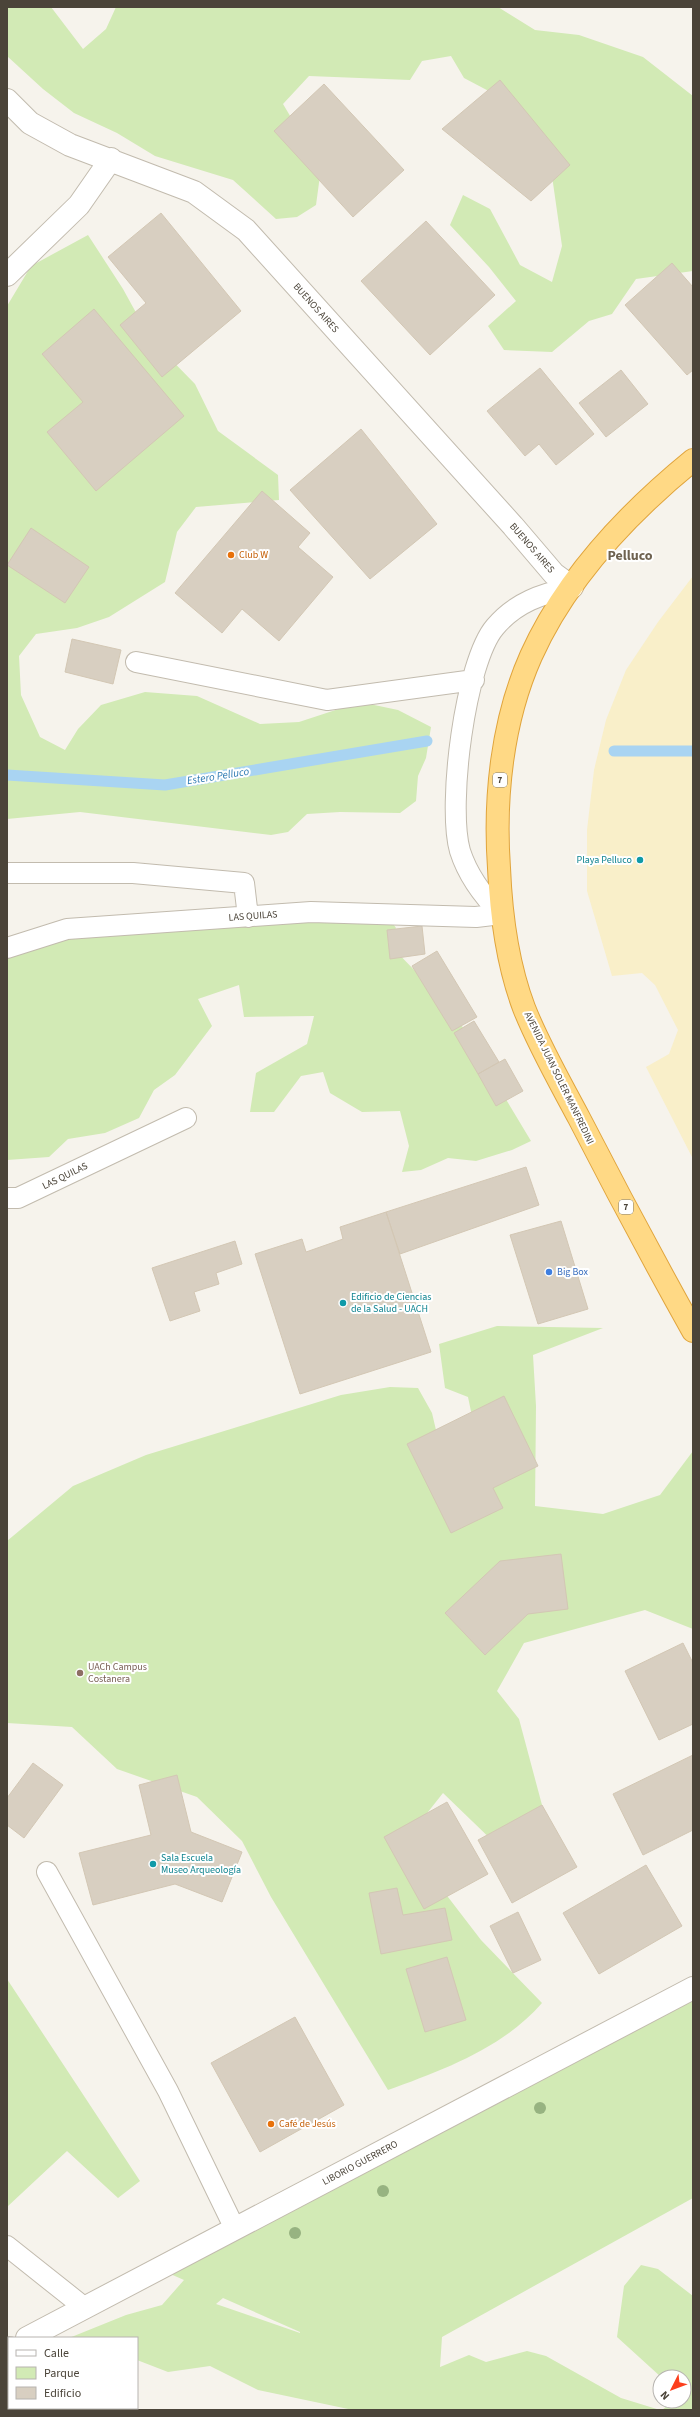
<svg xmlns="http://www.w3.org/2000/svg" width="700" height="2417" font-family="'Source Sans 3',sans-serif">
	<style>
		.green { fill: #d2eab5; fill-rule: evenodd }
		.sand { fill: #f9efc9 }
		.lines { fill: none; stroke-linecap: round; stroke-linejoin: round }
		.stream { stroke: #a9d4f2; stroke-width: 11 }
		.building { fill: #d8cfc1; stroke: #d3c7b4 }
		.service-casing { stroke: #c2bbae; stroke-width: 22 }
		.minor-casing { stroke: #c2bbae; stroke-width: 24 }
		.trunk-casing { stroke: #e0a43c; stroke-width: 24 }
		.service { stroke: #fff; stroke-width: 20 }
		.minor { stroke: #fff; stroke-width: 22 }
		.trunk { stroke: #ffd985; stroke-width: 22 }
		.tree { fill: #97b381 }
		.food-dot { fill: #e8710a; stroke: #fff; stroke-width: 1.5 }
		.culture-dot { fill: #0f9aa8; stroke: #fff; stroke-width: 1.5 }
		.shop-dot { fill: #3f7fe0; stroke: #fff; stroke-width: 1.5 }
		.education-dot { fill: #8d6e63; stroke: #fff; stroke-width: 1.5 }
		.labels { text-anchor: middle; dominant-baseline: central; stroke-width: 4; stroke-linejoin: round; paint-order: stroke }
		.shield { fill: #fff; stroke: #817c74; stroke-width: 1 }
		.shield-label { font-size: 9px; font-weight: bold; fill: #4b4439 }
		.street-label { font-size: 10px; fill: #4b4439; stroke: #fff }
		.food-label { font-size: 10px; fill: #c56008; stroke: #fff; text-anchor: start }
		.culture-label { font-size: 10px; fill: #0d838f; stroke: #fff; text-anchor: start }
		.shop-label { font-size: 10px; fill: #366cbe; stroke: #fff; text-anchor: start }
		.education-label { font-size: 10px; fill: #785e54; stroke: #fff; text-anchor: start }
		.water-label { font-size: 11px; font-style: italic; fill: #2e7ab2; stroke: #fff }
		.district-label { font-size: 14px; font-weight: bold; fill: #6e6250; stroke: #fff }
	</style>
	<rect width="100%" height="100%" fill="#f6f3ec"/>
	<path class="green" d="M7,7H51L83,49L106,29L116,7H498L535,30L579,35L643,57L693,96V271L636,279L612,314L589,321L552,352L504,350L488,326L516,301L489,267L450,225L463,195L490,209L520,265L552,282L562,246L548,148L500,97L464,78L451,56L422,61L410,80L309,76L283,104L321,168L316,205L297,217L276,219L233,180L155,156L117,133L74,113L43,89L7,56Z
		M88,235L123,289L150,338L195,384L218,431L278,475L279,500L196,507L177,532L165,582L109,617L77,628L36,634L19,656L21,695L40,737L65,750L78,729L101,705L145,692L197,696L260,724L299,722L360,702L398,710L431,727L426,758L418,776L416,801L400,813L340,812L307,814L288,832L271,835L80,812L7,819V306L31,266Z
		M386,913L396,928L388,943L451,1008L531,1141L512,1150L476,1161L448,1158L421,1170L402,1172L409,1146L400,1111L362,1112L330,1093L323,1072L301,1076L274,1112H250L256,1073L307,1044L314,1016L244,1017L239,985L198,999L212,1026L175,1075L154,1090L139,1118L105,1133L68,1139L49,1157L7,1160V948L67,929Z
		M497,1326L603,1328L533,1355L536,1406L535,1506L603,1514L660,1495L693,1451V1629L645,1610L524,1643L497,1691L519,1719L542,1805L501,1849L443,1793L405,1841L481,1940L542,2003C503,2048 443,2070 388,2090L271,1897L242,1841L197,1797L117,1769L72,1727L7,1723V1541L73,1486L146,1455L341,1395L390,1387L418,1388L432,1413L446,1473L483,1469L468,1397L445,1388L439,1344Z
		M7,1979L140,2181L118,2198L67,2151L7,2207Z
		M693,1992V2198L442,2337L440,2367L469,2355L486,2362L527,2351L546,2356L621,2398L660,2410H353L258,2390L210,2366L168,2372L137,2360V2338H69L126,2315L162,2305L184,2280L159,2269ZM223,2298L300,2332V2333L216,2304Z
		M641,2265L658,2269L693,2296V2410H662L673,2401H684V2377H661L617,2337L624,2286Z"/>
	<path class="sand" d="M693,576V1159L646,1067L669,1054L678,1030L655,985L642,973L612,976L587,891V830L594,770L606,720L626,670L658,622Z"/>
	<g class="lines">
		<path class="stream" d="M614,751H693
			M7,775L165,785L427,741"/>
	</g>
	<path class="building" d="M500,80L570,165L531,201L442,129Z
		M324,84L404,170L353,217L274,131Z
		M161,213L241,311L162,377L120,325L146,303L108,257Z
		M426,221L495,295L430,355L361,281Z
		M672,263L693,287V370L687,375L625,305Z
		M94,309L184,416L96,491L47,432L83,402L42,354Z
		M540,368L594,434L556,465L539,444L525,456L487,411Z
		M621,370L648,404L606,437L579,403Z
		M361,429L437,524L370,579L290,490Z
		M262,491L310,533L298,547L333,577L279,641L242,609L222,633L175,593Z
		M31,528L89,567L65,603L7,565Z
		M72,639L121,650L113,684L65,672Z
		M422,926L425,954L390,959L387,930Z
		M437,951L477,1017L452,1031L412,966Z
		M474,1021L499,1062L478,1074L454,1033Z
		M505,1059L523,1091L496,1106L478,1074Z
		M526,1167L539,1205L400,1254L386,1212Z
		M386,1212L431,1352L300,1394L255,1254L302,1239L306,1252L343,1239L340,1227Z
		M561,1221L588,1309L538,1324L510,1235Z
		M235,1241L242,1264L216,1273L219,1284L194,1292L200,1311L170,1321L152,1268Z
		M504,1396L538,1466L493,1488L503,1508L451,1533L407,1444Z
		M561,1554L568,1609L528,1614L485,1655L445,1613L500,1561Z
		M683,1643L693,1663V1724L659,1740L625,1671Z
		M693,1755V1830L643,1855L613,1794Z
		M33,1763L63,1785L24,1838L7,1825V1798Z
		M177,1775L191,1832L242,1852L222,1902L175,1884L93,1905L79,1853L151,1835L139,1785Z
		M447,1802L488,1874L424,1909L384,1837Z
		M542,1805L577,1867L512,1903L478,1840Z
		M646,1865L682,1926L599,1974L563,1913Z
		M397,1888L403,1915L445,1908L452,1940L381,1954L369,1893Z
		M518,1912L541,1960L513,1973L490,1926Z
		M447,1957L466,2020L425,2032L406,1969Z
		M295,2017L344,2105L260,2152L211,2063Z"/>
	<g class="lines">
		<defs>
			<path id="service" d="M136,662L327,700L474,680
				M7,873H133L244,883L248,917
				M501,914C483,896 468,876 460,851C447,806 465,662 495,627C516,602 542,594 572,587
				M7,948L67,929L311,912L476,917L501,914
				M7,1198H18L186,1118
				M47,1872L168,2091L235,2229
				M7,2246L85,2308"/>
			<path id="minor" d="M7,100L30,123L70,145L194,192L246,230L513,526L554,574L572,587
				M7,275L79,205L111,159
				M27,2338L693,1988
				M7,2349L9,2348"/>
			<path id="trunk" d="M693,460C628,513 566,578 531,656C502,721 494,798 499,868C501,916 507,963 524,1008C539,1046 560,1082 579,1118C616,1190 654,1261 693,1331"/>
		</defs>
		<use href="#service" class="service-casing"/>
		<use href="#minor" class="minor-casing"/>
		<use href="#trunk" class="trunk-casing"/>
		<use href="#service" class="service"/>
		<use href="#minor" class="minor"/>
		<use href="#trunk" class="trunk"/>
	</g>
	<g class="tree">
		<circle cx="540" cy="2108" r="6"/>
		<circle cx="383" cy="2191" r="6"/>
		<circle cx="295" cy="2233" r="6"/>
	</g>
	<g class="food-dot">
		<circle cx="231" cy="555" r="4"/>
		<circle cx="271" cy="2124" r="4"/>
	</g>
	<g class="culture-dot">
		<circle cx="640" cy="860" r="4"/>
		<circle cx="343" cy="1303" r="4"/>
		<circle cx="153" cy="1864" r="4"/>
	</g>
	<circle class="shop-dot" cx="549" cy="1272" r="4"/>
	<circle class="education-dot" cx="80" cy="1673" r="4"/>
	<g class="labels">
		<g class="shield">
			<rect x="493" y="773" width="14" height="14" rx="3"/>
			<rect x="619" y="1200" width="14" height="14" rx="3"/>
		</g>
		<g class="shield-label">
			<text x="500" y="780">7</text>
			<text x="626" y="1207">7</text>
		</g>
		<g class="street-label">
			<text transform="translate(316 308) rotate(48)">BUENOS AIRES</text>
			<text transform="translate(532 548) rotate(49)">BUENOS AIRES</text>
			<text transform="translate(253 916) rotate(-4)">LAS QUILAS</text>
			<text transform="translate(559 1078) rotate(64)">AVENIDA JUAN SOLER MANFREDINI</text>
			<text transform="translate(65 1176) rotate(-26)">LAS QUILAS</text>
			<text transform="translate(360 2163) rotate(-28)">LIBORIO GUERRERO</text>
		</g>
		<g class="food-label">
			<text x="239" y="555">Club W</text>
			<text x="279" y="2124">Café de Jesús</text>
		</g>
		<g class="culture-label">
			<text x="632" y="860" text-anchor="end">Playa Pelluco</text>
			<text x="351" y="1297">Edificio de Ciencias<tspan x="351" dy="12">de la Salud - UACH</tspan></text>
			<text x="161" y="1858">Sala Escuela<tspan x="161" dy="12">Museo Arqueología</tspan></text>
		</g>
		<g class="shop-label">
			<text x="557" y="1272">Big Box</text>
		</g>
		<g class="education-label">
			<text x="88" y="1667">UACh Campus<tspan x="88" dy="12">Costanera</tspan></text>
		</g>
		<g class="water-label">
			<text transform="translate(218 776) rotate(-9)">Estero Pelluco</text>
		</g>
		<g class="district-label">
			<text x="630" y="556">Pelluco</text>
		</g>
	</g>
	<rect width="700" height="2417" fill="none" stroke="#4b4439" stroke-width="16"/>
	<rect x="8" y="2337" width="130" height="72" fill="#ffffff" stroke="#b7b4b0"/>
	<rect x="16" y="2350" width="20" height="6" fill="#ffffff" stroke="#b7b4b0"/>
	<text x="44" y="2357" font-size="12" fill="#4b4439">Calle</text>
	<rect x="16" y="2367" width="20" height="12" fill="#d2eab5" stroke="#b7b4b0"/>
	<text x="44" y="2377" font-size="12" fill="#4b4439">Parque</text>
	<rect x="16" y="2387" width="20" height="12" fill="#d8cfc1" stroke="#b7b4b0"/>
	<text x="44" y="2397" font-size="12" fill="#4b4439">Edificio</text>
	<g transform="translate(672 2389) rotate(228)"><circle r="19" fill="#ffffff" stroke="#b7b4b0"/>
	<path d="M0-3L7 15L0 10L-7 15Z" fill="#fc3f1d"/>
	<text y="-6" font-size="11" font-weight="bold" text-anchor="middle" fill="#4b4439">N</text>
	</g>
</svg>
